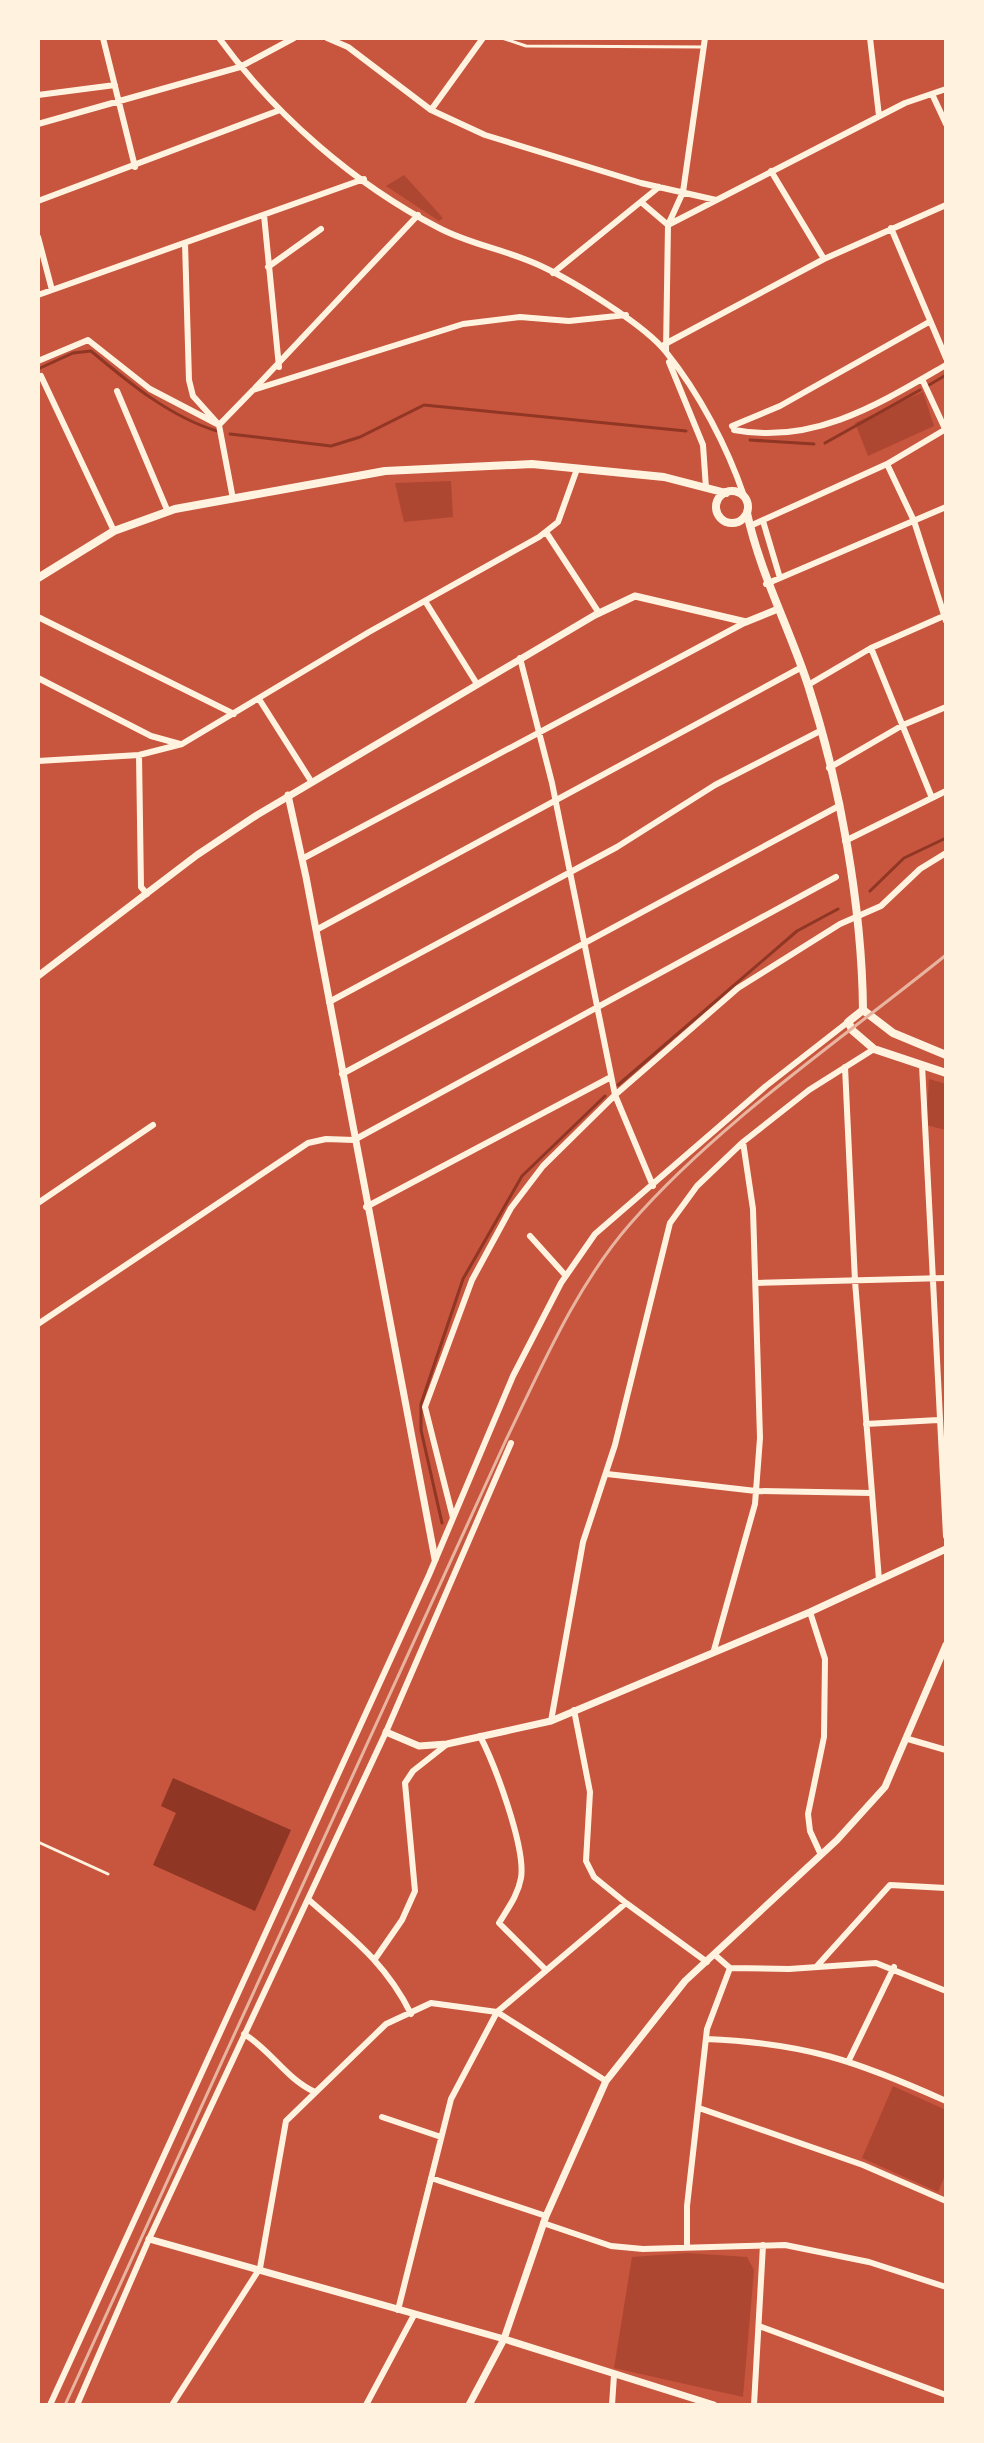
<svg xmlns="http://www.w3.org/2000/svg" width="984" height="2443" font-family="'Fira Sans Condensed',sans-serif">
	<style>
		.green { fill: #ae4732 }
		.water { fill: #8f3625 }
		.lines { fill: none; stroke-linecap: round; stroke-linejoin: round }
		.stream { stroke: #8f3625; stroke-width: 3 }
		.service { stroke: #fff3e0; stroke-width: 3 }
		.minor { stroke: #fff3e0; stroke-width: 6 }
		.tertiary { stroke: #fff3e0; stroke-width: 7 }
		.secondary { stroke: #fff3e0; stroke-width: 8 }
		.rail { stroke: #e9b49f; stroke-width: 3 }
	</style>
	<rect width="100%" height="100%" fill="#c8553d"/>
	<path class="green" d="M404,175L443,218L439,221L386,186Z
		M923,392L934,426L868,456L855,423Z
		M451,481L453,517L404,522L395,483Z
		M929,1079L946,1084V1130L926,1125Z
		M893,2086L946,2110V2173L938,2192L862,2158Z
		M687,2253L747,2257L754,2270L743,2397L614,2368L632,2257Z"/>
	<path class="water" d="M173,1778L291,1830L255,1911L153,1865L176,1813L161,1806Z"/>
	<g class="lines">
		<path class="stream" d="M38,369L73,353L91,351C128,382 170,417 217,431
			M929,385L946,375
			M230,434L331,446L360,437L424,405L686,431
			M750,440L814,444
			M825,443L920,390
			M870,891L904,858L946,838
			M618,1085L797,931L838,909
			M442,1523L421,1430V1404L463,1279L522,1176L605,1096"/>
		<path class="service" d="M502,38L526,46L704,47
			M38,1842L108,1874"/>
		<path class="minor" d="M103,38L135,167
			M219,38C275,115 354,184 439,228C471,245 508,250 541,266C573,281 645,325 666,352C699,393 727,446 744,496
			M327,38L348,47L431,110L485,135L641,183L716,200
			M870,38L879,116
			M932,94L946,124
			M38,95L115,85
			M431,110L483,38
			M38,124L240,67L294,38
			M771,171L824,259
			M38,201L280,110
			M641,202L668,225L905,103L946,89
			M264,215L279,367
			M891,228L946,358
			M38,237L52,290
			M185,243L189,380L193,396L219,425L233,499
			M268,267L321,229
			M553,273L659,187
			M38,295L364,179
			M665,344L824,259L946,205
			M666,351L668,225L683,192L705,38
			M38,361L88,340L150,389L219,425L253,390L463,324L520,317L569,321L626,315
			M669,362L703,445L706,488
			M38,378L41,376L114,531
			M922,379L946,431
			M255,388L418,215
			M117,391L168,512
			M732,426L780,406L929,322
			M734,430C814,445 879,404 946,365
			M887,464L914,521L946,621
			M763,521L780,578
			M750,526L887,464L946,429
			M546,532L599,613
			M766,584L946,507
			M425,601L477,684
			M38,617L234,714
			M871,648L932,798
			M520,658L552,783L615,1095L653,1186
			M38,678L151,736L180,744
			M808,685L871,648L946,615
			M259,699L311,781
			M139,755L141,887L147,894
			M38,761L139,755L182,744L369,632L539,537L558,522L577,469
			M829,768L903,725L946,707
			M845,841L946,791
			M302,859L746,622
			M316,930L802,667
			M329,1002L617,847L715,785L822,730
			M922,1065L946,1536
			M845,1067L855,1281L879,1580
			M342,1074L837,807
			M38,1203L153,1125
			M366,1207L611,1077
			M530,1236L566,1276
			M756,1283L946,1278
			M38,1324L308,1143L326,1139L354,1140L836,877
			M866,1424L938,1420
			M607,1474L756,1491L872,1493
			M453,1518L425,1407L472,1280L511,1208L543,1166L615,1095L738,988L840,924L881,906L920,869L946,853
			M810,1612L825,1659L824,1737L808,1814L810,1831L821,1855
			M714,1650L755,1504L760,1438L753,1209L743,1142
			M574,1710L590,1792L586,1861L594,1877L626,1903
			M551,1721L583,1542L615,1445L670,1223L697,1186L743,1142L809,1090L874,1049
			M480,1736C495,1765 526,1848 521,1878C518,1895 508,1908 499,1923L546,1970
			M908,1739L946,1750
			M309,1900C351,1937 386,1963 411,2014
			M715,1955L730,1968L789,1969L876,1963L946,1991
			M375,1959L402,1920L415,1891L405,1783L413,1771L446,1745
			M817,1966L890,1885L946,1888
			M244,2034C271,2050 286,2079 315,2092
			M706,2039C805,2043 857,2061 946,2101
			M849,2060L894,1967
			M699,2108L863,2165L946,2201
			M382,2117L441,2137
			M431,2178L546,2216
			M543,2223L611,2246L643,2249L785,2245L869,2262L946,2287
			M687,2246V2206L707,2029L730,1968
			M398,2310L451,2099L497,2012L606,2081
			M759,2326L946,2395
			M50,2405L429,1575L513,1376L561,1283L595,1234L766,1086L848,1022
			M77,2405L149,2239L386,1732L511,1443
			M172,2405L260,2268L286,2121L386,2024L431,2003L497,2012L626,1903L707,1962
			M366,2405L414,2315
			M612,2405L614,2375
			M754,2405L763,2245"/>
		<path class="tertiary" d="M288,795L306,877L435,1559
			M38,976L197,855L257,815L595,615L635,596L746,622L778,609
			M386,1732L419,1746L447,1744L551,1721L810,1612L946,1549
			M149,2239L504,2339L714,2405
			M469,2405L504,2339L546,2216L606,2081L685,1981L837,1840L885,1787L946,1645"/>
		<path class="secondary" d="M716 507a16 16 0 1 1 32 0a16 16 0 1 1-32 0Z
			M747,513C760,573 789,627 808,685C840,784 862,906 863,1010
			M38,578L114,531L175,509L385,471L532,464L664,477L726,493
			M863,1010L848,1022L853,1031L874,1049L946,1073
			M863,1010L893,1033L946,1055"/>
		<path class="rail" d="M65,2405L506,1440C542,1366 576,1286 630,1224C719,1122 841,1040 946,955"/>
	</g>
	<rect width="984" height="2443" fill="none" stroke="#fff3e0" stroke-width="80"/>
</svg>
